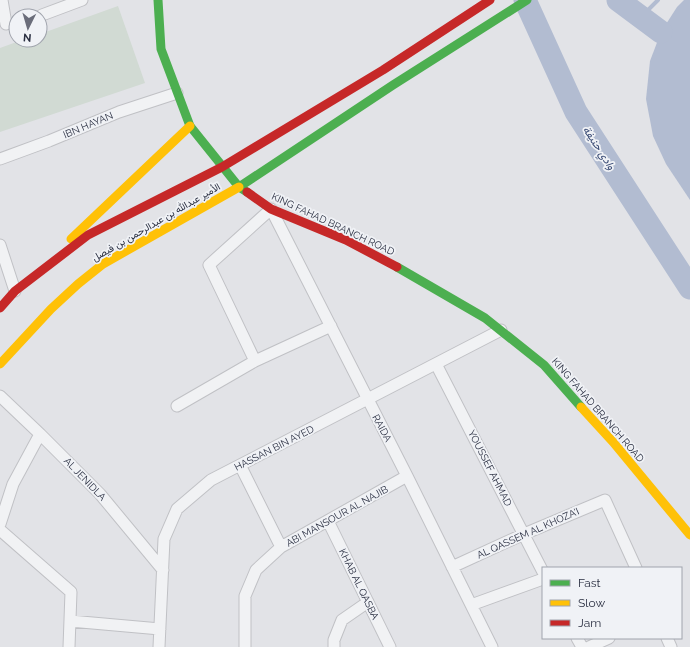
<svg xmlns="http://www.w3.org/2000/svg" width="690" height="647" font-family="Raleway,Vazirmatn,sans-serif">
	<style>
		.green { fill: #d1dad3 }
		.water { fill: #b2bcd1 }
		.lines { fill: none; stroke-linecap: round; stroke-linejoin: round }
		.stream { stroke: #b2bcd1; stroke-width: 4 }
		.river { stroke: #b2bcd1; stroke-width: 23 }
		.street-casing { stroke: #c0c1c5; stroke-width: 13 }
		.street { stroke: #f1f2f4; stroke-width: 11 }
		.fast { stroke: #4caf50; stroke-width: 9 }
		.slow { stroke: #ffc107; stroke-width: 9 }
		.jam { stroke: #c62828; stroke-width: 9 }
		.labels { text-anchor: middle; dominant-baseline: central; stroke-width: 3.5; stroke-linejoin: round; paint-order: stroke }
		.street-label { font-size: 10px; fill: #292e40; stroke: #f0f2f6 }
		.water-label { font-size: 11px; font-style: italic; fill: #354772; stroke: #f0f2f6 }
	</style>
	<rect width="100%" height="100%" fill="#e2e3e7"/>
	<path class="green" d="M118,6L145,83L0,132V48L22,40H40V34Z"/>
	<path class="water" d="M684,0H690V200L666,164L653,136L646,99L650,61L661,32L677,7Z"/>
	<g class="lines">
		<path class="stream" d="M641,17L658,0"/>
		<path class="river" d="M525,0L576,112L690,288
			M618,0L661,32"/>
		<defs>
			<path id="street" d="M2,0L6,24
				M42,15L82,0
				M0,159L49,141L119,112L177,93
				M0,245L15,291
				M255,361L209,265L271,209L407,476L492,647
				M436,364L543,572
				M0,396L40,434L100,494L163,570
				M177,406L255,361L331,326
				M240,465L281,547
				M328,521L390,647
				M0,524L13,484L40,434
				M0,530L71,592L69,647
				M452,567L524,534L605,500L636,568
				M471,605L543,579
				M70,621L160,629
				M577,638L582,647
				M667,638L671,647
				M159,647L164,539L177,509L211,480L501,330
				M245,647V596L256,570L281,547L407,476
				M334,647V640L342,620L368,602
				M589,647L609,638"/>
		</defs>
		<use href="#street" class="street-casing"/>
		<use href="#street" class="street"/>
		<path class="fast" d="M158,0L161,49L190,126L239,187L247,192
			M239,187L393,85L527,0
			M397,267L485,318L544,365L581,407"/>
		<path class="slow" d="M71,239L190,126
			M0,364L51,309L78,284L103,264L239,187
			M581,407L613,442L690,535"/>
		<path class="jam" d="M222,167L383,70L490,0
			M247,192L271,209L346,240L397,267
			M0,308L15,291L88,235L222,167"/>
	</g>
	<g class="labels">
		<g class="street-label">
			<text transform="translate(88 125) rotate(-23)">IBN HAYAN</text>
			<text transform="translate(156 222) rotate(-30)">الأمير عبدالله بن عبدالرحمن بن فيصل</text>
			<text transform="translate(333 224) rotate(25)">KING FAHAD BRANCH ROAD</text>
			<text transform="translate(598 410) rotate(49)">KING FAHAD BRANCH ROAD</text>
			<text transform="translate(382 428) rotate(62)">RAIDA</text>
			<text transform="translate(274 448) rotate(-27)">HASSAN BIN AYED</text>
			<text transform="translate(490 468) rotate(63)">YOUSSEF AHMAD</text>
			<text transform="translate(85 479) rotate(46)">AL JENIDLA</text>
			<text transform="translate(337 516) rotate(-29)">ABI MANSOUR AL NAJIB</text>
			<text transform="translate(528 533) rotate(-24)">AL QASSEM AL KHOZA'I</text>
			<text transform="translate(359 584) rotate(64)">KHAB AL QASBA</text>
		</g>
		<g class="water-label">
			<text transform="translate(599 148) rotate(57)">وادي حنيفة</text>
		</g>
	</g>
	<rect x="542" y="567" width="140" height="72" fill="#f0f2f6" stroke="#a0a4ad"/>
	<rect x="550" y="580" width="20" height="6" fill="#4caf50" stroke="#a0a4ad"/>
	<text x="578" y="587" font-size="12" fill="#292e40">Fast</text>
	<rect x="550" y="600" width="20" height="6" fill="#ffc107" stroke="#a0a4ad"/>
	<text x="578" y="607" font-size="12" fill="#292e40">Slow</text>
	<rect x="550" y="620" width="20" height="6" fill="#c62828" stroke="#a0a4ad"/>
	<text x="578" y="627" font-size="12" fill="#292e40">Jam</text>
	<g transform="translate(28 28) rotate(185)"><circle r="19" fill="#f0f2f6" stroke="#a0a4ad"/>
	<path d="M0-3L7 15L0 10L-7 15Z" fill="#6a6d7a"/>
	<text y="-6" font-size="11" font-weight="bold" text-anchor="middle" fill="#292e40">N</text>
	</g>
</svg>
